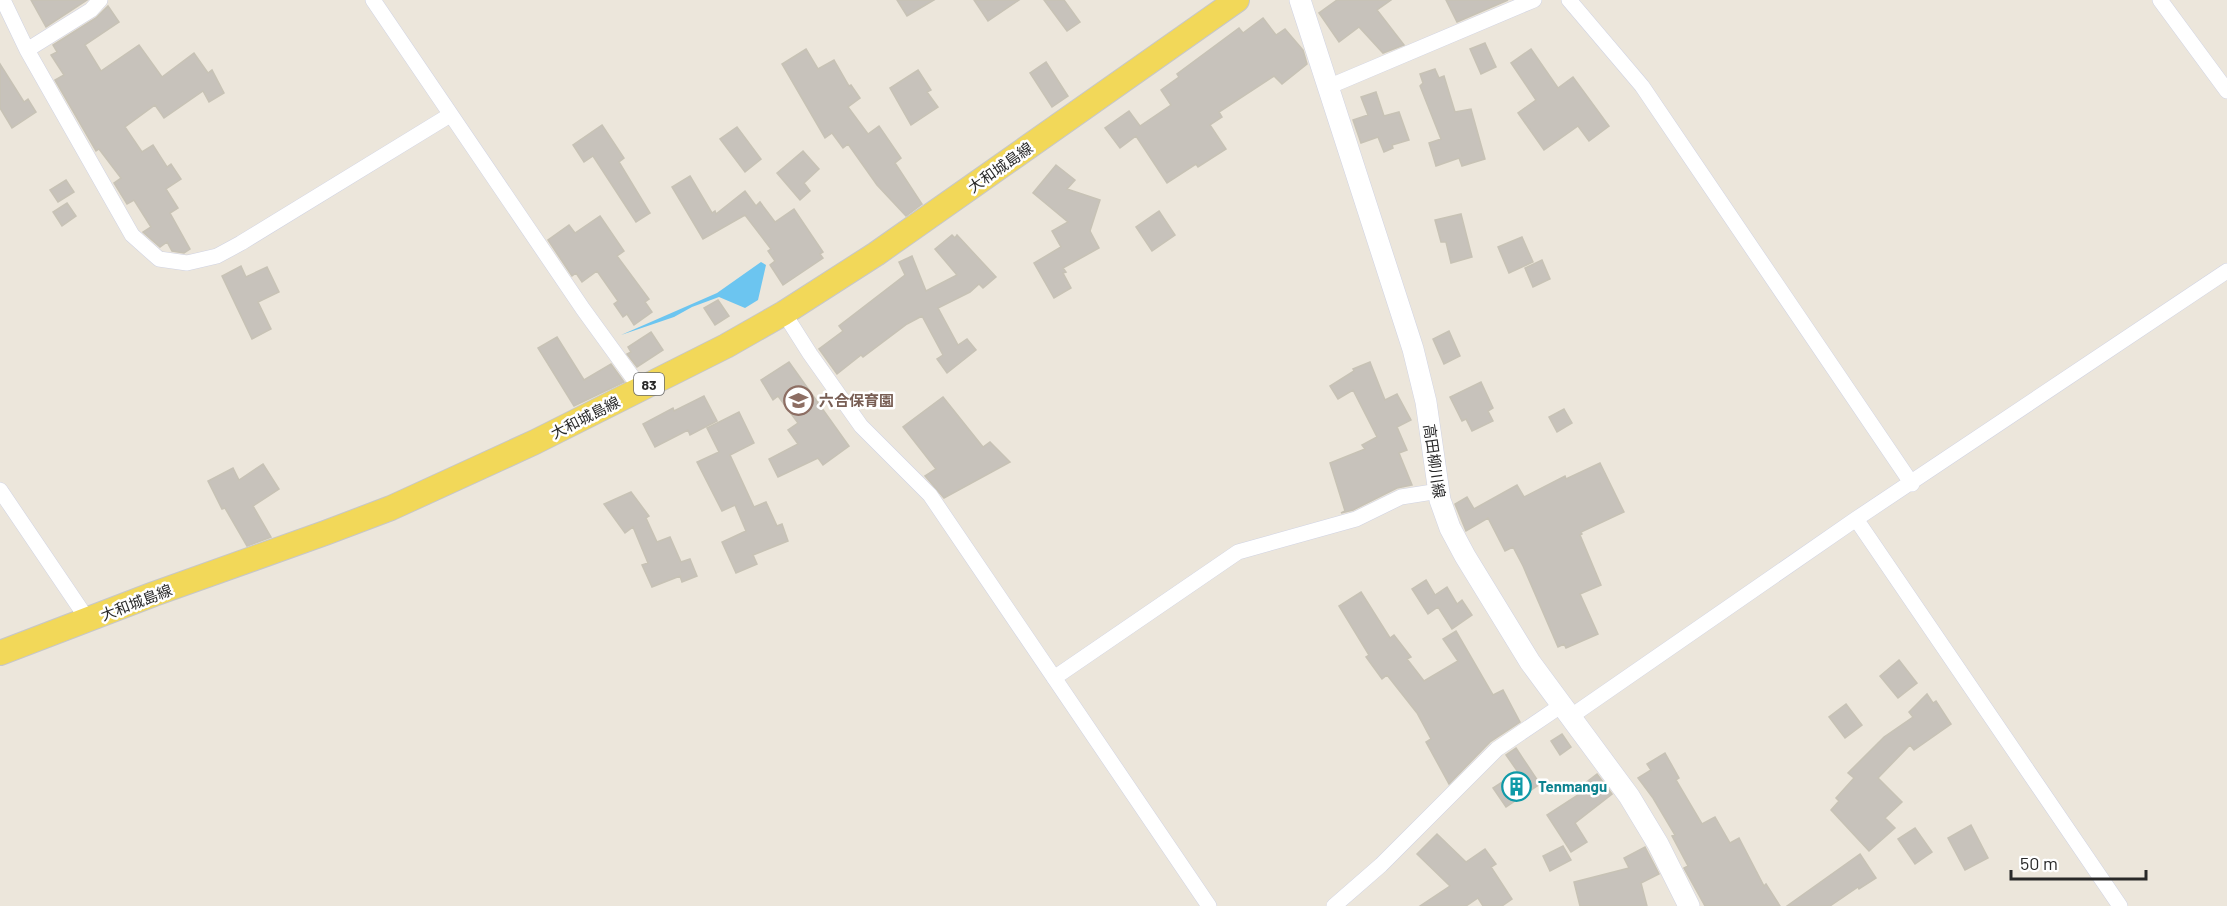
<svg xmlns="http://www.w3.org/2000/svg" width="2227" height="906" font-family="Barlow,'Noto Sans JP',sans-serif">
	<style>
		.water { fill: #6cc5f0 }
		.building { fill: #c7c2bb; stroke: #c7c2b5; stroke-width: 1.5 }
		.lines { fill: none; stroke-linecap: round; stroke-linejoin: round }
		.street-casing { stroke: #d0d3e3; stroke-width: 16 }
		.secondary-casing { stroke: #d0d3e3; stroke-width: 22 }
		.primary-casing { stroke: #c7c7c7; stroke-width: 26 }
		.street { stroke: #fff; stroke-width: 15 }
		.secondary { stroke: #fff; stroke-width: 21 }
		.primary { stroke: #f2d859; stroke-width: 24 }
		.labels { text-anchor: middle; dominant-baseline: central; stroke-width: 5; stroke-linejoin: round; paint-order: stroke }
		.shield { fill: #fff; stroke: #696969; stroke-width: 1.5 }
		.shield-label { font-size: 14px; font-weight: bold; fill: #292929 }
		.street-label { font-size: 15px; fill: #292929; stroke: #fff }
		.education-label { font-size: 15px; font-weight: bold; fill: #785e54; stroke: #fff; text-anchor: start }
		.culture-label { font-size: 15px; font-weight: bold; fill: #0d838f; stroke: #fff; text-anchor: start }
	</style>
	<rect width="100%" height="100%" fill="#ece6db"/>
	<path class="water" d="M761,262L766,265L758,300L745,308L719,297L692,307L674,317L621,335L717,293Z"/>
	<path class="building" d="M31,0H87L46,27Z
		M897,0H934L907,16Z
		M974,0H1019L988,21Z
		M1044,0H1064L1080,22L1067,31Z
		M1337,0H1391L1377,10L1404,45L1383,53L1359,27L1339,42L1319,13Z
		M1446,0H1508L1457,22Z
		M108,6L119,22L85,45L101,71L139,45L162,77L194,53L208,73L212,70L224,93L209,102L203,91L164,118L155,105L125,127L142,152L153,145L167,167L171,164L181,179L166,189L178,208L170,213L190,249L184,253L172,251L167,242L160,247L143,232L151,227L134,200L127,204L114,183L121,178L99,149L96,151L55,80L64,75L51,55L57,52L53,45L96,18Z
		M1263,18L1276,35L1285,29L1303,50L1307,64L1282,84L1274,76L1219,112L1222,117L1210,125L1226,149L1198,167L1196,164L1167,183L1136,136L1120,148L1105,128L1129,111L1140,126L1171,105L1161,90L1179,77L1177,74L1239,28L1243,33Z
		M1485,43L1496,67L1481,74L1470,49Z
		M806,49L818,69L834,60L849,86L851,85L860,98L848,107L868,134L879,126L901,158L895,163L922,204L906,216L877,185L848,144L843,148L832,133L825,138L782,64Z
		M1531,49L1558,88L1573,77L1609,126L1589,141L1578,126L1544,150L1518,113L1536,100L1511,63Z
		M1046,62L1068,96L1052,107L1030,73Z
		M0,64L24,102L28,99L36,112L12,128L0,108Z
		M1435,69L1439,78L1444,76L1455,112L1471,109L1485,159L1462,166L1459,158L1436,166L1429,143L1441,139L1420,86L1423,83L1420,74Z
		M918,70L931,90L927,92L938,107L911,125L890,88Z
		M1376,92L1384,116L1399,112L1409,140L1392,145L1393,148L1384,152L1378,137L1361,143L1353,120L1368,115L1361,97Z
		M602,125L624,158L619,162L650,213L636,222L593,156L584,162L573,145Z
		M737,127L761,159L745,172L720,139Z
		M803,151L819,169L804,183L810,191L800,200L777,173Z
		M1056,165L1075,180L1067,189L1100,200L1090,231L1099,248L1063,268L1066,272L1063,273L1071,288L1054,298L1034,263L1061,247L1052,231L1068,222L1033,193Z
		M690,176L712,213L715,211L716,214L745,191L756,206L760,202L775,222L794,209L823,252L820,254L823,258L783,285L770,265L775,261L768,251L771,249L745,215L703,239L672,187Z
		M66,180L74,192L58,202L50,190Z
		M67,203L76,216L62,226L53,212Z
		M1159,211L1175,235L1152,251L1136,227Z
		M1461,214L1472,257L1451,263L1446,242H1441L1435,220Z
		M600,216L624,251L617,256L649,299L645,302L652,312L634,325L627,314L623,317L614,304L618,301L597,271L582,282L576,273L572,276L548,240L569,225L575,233Z
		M952,235L955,238L957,235L996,277L983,288L979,284L970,292L938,308L958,345L967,339L976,350L947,373L937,359L943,355L922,316L907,324L863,357L861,355L837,374L819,349L843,331L839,326L905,275L899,262L912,256L926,291L957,275L935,249Z
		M1522,237L1533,262L1509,273L1498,247Z
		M1542,260L1550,279L1533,287L1525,268Z
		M241,266L246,277L267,267L279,292L258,302L271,329L252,339L222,276Z
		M718,300L729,316L715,325L704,308Z
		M1449,331L1460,356L1444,364L1433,339Z
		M651,332L663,350L637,367L627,354L631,352L628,347Z
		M557,337L584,380L611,364L624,382L574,406L538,348Z
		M789,362L849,446L823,465L818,458L778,477L769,459L798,444L788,430L798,423L778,396L773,400L761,380Z
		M1370,362L1385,400L1397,394L1411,420L1397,427L1407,450L1399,453L1412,485L1397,488L1353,510L1341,513L1345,511L1330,463L1365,449L1362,445L1377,437L1353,390L1338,399L1330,386L1354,371L1353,369Z
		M1481,382L1493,408L1488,411L1493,421L1472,431L1466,419L1462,421L1450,397Z
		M704,396L717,421L690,435L688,430L655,447L643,424L673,408L674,411Z
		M943,397L983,447L990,442L1010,462L944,498L925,476L936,469L903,427Z
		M1564,409L1572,423L1557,432L1549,417Z
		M739,412L754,443L730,455L754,507L766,502L777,526L782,524L788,541L753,555L757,564L736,573L722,542L746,531L735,505L722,511L697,462L719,452L707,428Z
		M1600,463L1624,512L1581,532L1582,534L1580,535L1601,585L1580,594L1598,634L1566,648L1564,644L1558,647L1523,566L1513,547L1505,551L1488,518L1466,531L1455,504L1467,497L1474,509L1517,485L1524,497L1565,476L1566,479Z
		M263,464L279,489L253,506L271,537L247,546L225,508L222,509L208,481L233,468L239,480Z
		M631,492L649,516L646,518L657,542L670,537L681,562L690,559L697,576L682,582L680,576L652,587L642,565L648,563L633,527L625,533L604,504Z
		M1426,580L1435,595L1447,587L1457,604L1462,600L1472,615L1452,629L1438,607L1428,614L1412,589Z
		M1361,592L1390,638L1394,635L1411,657L1407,659L1424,681L1458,661L1443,639L1456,631L1493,695L1503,690L1520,722L1490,742L1449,784L1426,742L1431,739L1417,713L1387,675L1382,679L1366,657L1369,655L1339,606Z
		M1899,660L1917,683L1898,698L1880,676Z
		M1927,694L1933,703L1936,701L1951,724L1914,750L1910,745L1878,778L1902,802L1885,818L1895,828L1869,851L1831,810L1839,801L1836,798L1854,778L1848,773L1884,737L1913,717L1909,712Z
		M1846,704L1862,725L1845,738L1829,717Z
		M1562,734L1571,747L1560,755L1551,741Z
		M1516,748L1540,784L1506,807L1493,788L1518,772L1506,755Z
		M1665,753L1679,778L1676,780L1702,824L1715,817L1730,843L1739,838L1764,886L1766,884L1780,906H1705L1684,868L1688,866L1672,836L1675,835L1653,798L1638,778L1651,770L1647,764Z
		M1597,774L1612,794L1575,823L1587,842L1571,852L1547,815L1578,795L1575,791Z
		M1971,825L1988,858L1965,870L1948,838Z
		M1915,828L1932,852L1915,864L1898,839Z
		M1437,834L1466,862L1485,849L1496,864L1491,867L1512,899L1502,906H1483L1478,898L1466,906H1420L1450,886L1417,854Z
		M1563,846L1571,860L1550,871L1543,856Z
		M1645,847L1659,874L1641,883L1647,906H1580L1574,882L1629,868L1624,858Z
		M1860,854L1876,878L1859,889L1858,887L1830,906H1787Z"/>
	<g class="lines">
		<defs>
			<path id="street" d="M3,0L27,50L132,235L159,259L187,263L217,256L241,243L450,115
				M373,0L583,309L641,389
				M1569,0L1642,86L1912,484
				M2160,0L2227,91
				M27,50L91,10L100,0
				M1328,87L1534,0
				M784,313L810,354L861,426L930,495L1209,906
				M0,490L88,620
				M1856,519L2120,906
				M1054,678L1238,552L1356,519L1401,497L1439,491
				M1570,717L1856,519L2227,271
				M1334,906L1381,865L1497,749L1562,705"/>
			<path id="secondary" d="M1300,0L1413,349L1426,402L1440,500L1450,528L1465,556L1530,662L1629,796L1658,844L1689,906"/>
			<path id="primary" d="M0,653L154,594L325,533L391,508L535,442L726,346L784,313L876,254L1237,0"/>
		</defs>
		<use href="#street" class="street-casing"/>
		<use href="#secondary" class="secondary-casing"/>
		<use href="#primary" class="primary-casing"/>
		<use href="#street" class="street"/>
		<use href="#secondary" class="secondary"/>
		<use href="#primary" class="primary"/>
	</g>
	<defs>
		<symbol id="school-ring" viewBox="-11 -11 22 22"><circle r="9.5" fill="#fff" stroke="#8d6e63" stroke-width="1.5"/><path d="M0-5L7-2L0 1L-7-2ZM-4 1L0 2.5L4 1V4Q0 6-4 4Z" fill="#8d6e63"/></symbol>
		<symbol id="building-ring" viewBox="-11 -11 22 22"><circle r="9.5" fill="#fff" stroke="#0f9aa8" stroke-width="1.5"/><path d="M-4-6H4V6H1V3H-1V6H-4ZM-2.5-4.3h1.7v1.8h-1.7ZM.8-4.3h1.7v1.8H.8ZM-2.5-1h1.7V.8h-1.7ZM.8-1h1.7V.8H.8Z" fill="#0f9aa8"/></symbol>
	</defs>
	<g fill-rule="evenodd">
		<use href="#school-ring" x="782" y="384" width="33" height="33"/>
		<use href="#building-ring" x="1500" y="770" width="33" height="33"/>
	</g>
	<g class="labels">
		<rect class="shield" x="634" y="373" width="30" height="22" rx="4.5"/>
		<g class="shield-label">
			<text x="649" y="384">83</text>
		</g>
		<g class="street-label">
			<text transform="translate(1000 167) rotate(-35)">大和城島線</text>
			<text transform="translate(585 417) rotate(-27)">大和城島線</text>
			<text transform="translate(1435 461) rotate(82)">高田柳川線</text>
			<text transform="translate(136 602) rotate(-21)">大和城島線</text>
		</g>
		<g class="education-label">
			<text x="819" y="400">六合保育園</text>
		</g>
		<g class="culture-label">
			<text x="1538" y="786">Tenmangu</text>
		</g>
	</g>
	<path d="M2011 870v9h135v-9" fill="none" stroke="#292929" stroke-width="3"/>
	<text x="2020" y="870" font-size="18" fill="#292929" stroke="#ffffff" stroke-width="4.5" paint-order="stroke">50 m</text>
</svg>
